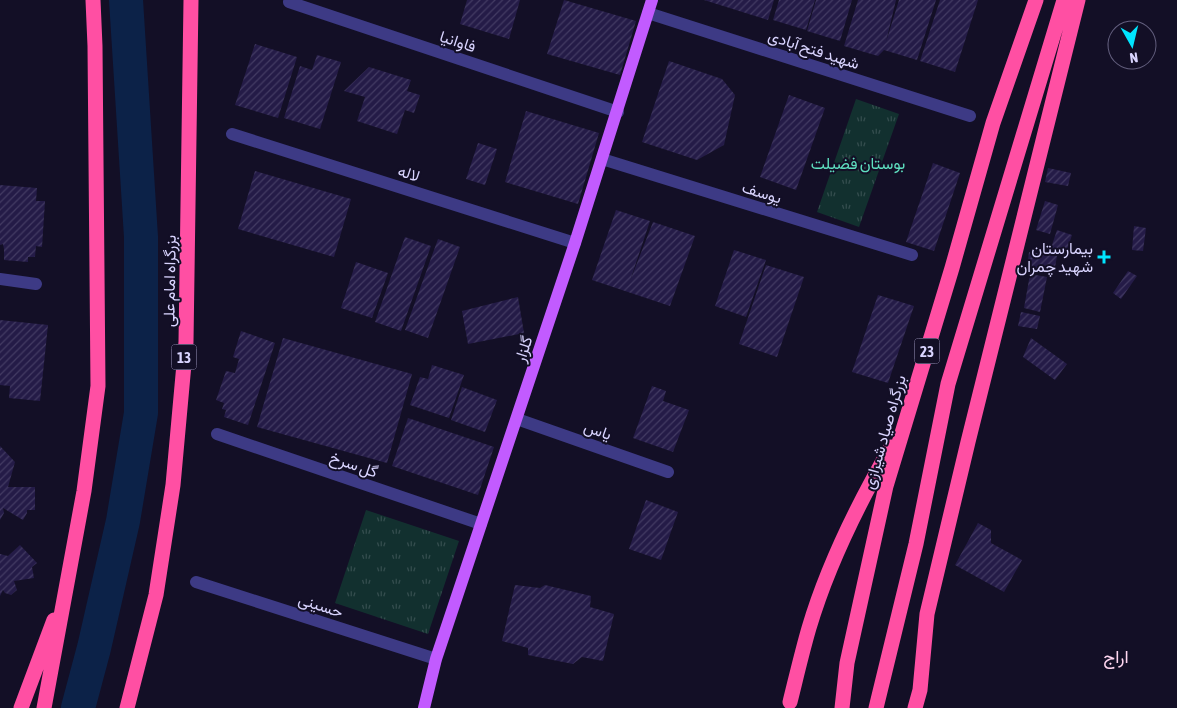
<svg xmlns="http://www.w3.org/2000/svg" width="1177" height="708" font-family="'Asap Condensed',Vazirmatn,sans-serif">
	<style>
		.park { fill: url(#park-tufts) }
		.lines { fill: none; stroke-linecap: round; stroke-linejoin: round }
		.river { stroke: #0c2248; stroke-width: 34 }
		.building { fill: url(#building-hatch) }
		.minor { stroke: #3d3a85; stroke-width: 12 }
		.major { stroke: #c25bff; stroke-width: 12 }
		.highway { stroke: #ff4fa3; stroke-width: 15 }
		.poi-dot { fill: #00e5ff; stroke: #130f26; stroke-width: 2 }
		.labels { text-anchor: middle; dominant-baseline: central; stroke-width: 4; stroke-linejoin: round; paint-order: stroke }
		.shield { fill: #130f26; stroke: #9e99be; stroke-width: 1 }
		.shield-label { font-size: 15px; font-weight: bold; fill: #d9d4ff }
		.street-label { font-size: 16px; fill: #d9d4ff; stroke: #130f26 }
		.park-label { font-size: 16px; fill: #5fe0c0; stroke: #130f26 }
		.poi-label { font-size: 16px; fill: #d9d4ff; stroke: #130f26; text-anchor: end }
		.neighbourhood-label { font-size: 18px; fill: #ffd6f0; stroke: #130f26 }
	</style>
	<defs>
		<pattern id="park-tufts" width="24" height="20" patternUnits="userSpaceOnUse" patternTransform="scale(1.25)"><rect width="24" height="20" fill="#12302f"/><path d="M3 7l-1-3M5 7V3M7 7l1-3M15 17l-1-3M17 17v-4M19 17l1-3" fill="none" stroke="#344d4e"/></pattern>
		<pattern id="building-hatch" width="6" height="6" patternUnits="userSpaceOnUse" patternTransform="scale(1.25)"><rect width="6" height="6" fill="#241b47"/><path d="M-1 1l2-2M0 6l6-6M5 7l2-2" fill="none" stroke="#433b63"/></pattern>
	</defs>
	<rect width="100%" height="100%" fill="#130f26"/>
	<path class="park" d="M856,99L899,114L859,227L817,212Z
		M366,510L459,541L428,634L335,603Z"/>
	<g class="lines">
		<path class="river" d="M78,708L94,648L123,521L141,413V237L126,0"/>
	</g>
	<path class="building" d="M467,0H520L509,39L460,24Z
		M564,0L636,21L620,75L547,54Z
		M704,0H774L768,20Z
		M779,0H815L806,30L773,20Z
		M816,0H852L840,41L807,31Z
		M858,0H896L886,42L899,0H936L917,60L884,50L878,56L844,46Z
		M940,0H978L955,72L920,61Z
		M255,44L297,57L278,118L235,105Z
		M317,55L341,62L320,129L284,118L300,66L312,70Z
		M669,61L722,79L735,95L724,145L697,160L642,142Z
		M369,67L411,80L407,91L420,95L414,113L405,110L397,134L357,121L365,97L344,91Z
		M789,95L825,108L796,190L760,177Z
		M526,111L599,133L578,204L505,182Z
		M478,143L497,149L485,185L466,179Z
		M933,163L960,173L934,251L906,242Z
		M1048,168L1071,173L1068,186L1045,182Z
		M255,171L351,199L334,257L238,229Z
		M0,185L37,188L36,201H45L42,247L36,246L35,257H28V262L4,260V249L3,244L0,245Z
		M1045,201L1058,205L1050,234L1036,230Z
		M616,210L650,221L630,281L653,222L695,236L670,306L592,280Z
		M1134,226L1146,228L1143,251L1132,250Z
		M1057,230L1072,235L1066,253L1051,248Z
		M405,237L431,246L401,331L375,322Z
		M438,239L460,247L428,338L405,330Z
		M734,250L766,260L746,317L715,306Z
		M1029,252L1057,256L1054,273L1027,268Z
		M356,262L388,273L372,318L341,308Z
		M766,265L804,277L777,357L739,344Z
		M1128,271L1137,276L1121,299L1113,293Z
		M1030,274L1047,277L1040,312L1024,308Z
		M878,295L914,306L888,383L852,372Z
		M518,297L524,333L468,344L462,311Z
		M1021,312L1040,316L1037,329L1018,326Z
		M0,320L48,325L40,401L9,398L10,386L0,385Z
		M241,331L275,343L248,425L224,417L226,410L222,409L224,403L216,400L226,371L235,373L239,359L233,357Z
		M283,338L412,374L387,463L257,427Z
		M1031,338L1067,364L1055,380L1023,357Z
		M432,365L464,375L449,418L410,405L420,377L428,379Z
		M652,386L666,391L663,401L689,410L673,452L633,438Z
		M462,387L497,400L485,432L451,420Z
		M408,418L494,447L478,495L392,466Z
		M0,446L15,462L8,487H35V510H27V513L23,520L3,508L4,513L0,520Z
		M646,500L678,512L661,560L629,549Z
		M978,523L991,530V543L1022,560L1004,592L955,565Z
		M20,545L37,563L32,567L34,578L14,581L17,590L11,595L5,593L3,590L0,596V554L8,556Z
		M515,585L540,588L545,585L591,596L590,607L614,614L603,661L582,657L573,664L528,655V648L502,641Z"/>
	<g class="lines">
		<path class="minor" d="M289,2L618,112
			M648,13L970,116
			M232,134L575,243
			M602,159L912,255
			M0,279L36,284
			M517,419L668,472
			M217,434L481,524
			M196,582L436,659"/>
		<path class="major" d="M424,708L436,659L575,243L652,0"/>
		<path class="highway" d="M790,702C796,678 802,652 809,628C828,564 858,504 891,447
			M21,708L54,620
			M44,708L84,491L98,386L95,46L93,0
			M127,708L156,595L173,485L186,342L191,0
			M842,708L847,663L886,486L952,268L993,123L1036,0
			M876,708L916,544L948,384L1064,0
			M915,708L920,690L927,614L968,442L1078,0"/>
	</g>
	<path class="poi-dot" d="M1101.5 249.5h5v5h5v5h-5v5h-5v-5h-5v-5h5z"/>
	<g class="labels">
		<g class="shield">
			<rect x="914.5" y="338.5" width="25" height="25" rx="4"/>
			<rect x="171.5" y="344.5" width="25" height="25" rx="4"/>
		</g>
		<g class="shield-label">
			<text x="927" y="351">23</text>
			<text x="184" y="357">13</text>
		</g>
		<g class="street-label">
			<text transform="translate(458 41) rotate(18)">فاوانیا</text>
			<text transform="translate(814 49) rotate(18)">شهید فتح آبادی</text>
			<text transform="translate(409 173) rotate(18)">لاله</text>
			<text transform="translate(762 192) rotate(17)">یوسف</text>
			<text transform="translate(169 281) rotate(-89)">بزرگراه امام علی</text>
			<text transform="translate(523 349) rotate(-72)">گلزار</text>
			<text transform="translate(598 430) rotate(19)">یاس</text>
			<text transform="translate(884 432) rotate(-74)">بزرگراه صیاد شیرازی</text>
			<text transform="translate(354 464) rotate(19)">گل سرخ</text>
			<text transform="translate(321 605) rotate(18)">حسینی</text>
		</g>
		<g class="park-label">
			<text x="858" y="163">بوستان فضیلت</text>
		</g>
		<g class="poi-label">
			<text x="1093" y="248">بیمارستان<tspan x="1093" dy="18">شهید چمران</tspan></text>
		</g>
		<g class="neighbourhood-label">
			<text x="1116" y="656">اراج</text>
		</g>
	</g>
	<g transform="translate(1132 45) rotate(172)"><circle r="24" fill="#130f26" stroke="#625e7d"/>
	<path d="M0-4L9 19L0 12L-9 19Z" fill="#00e5ff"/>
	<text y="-8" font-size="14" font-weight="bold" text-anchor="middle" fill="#d9d4ff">N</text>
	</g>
</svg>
